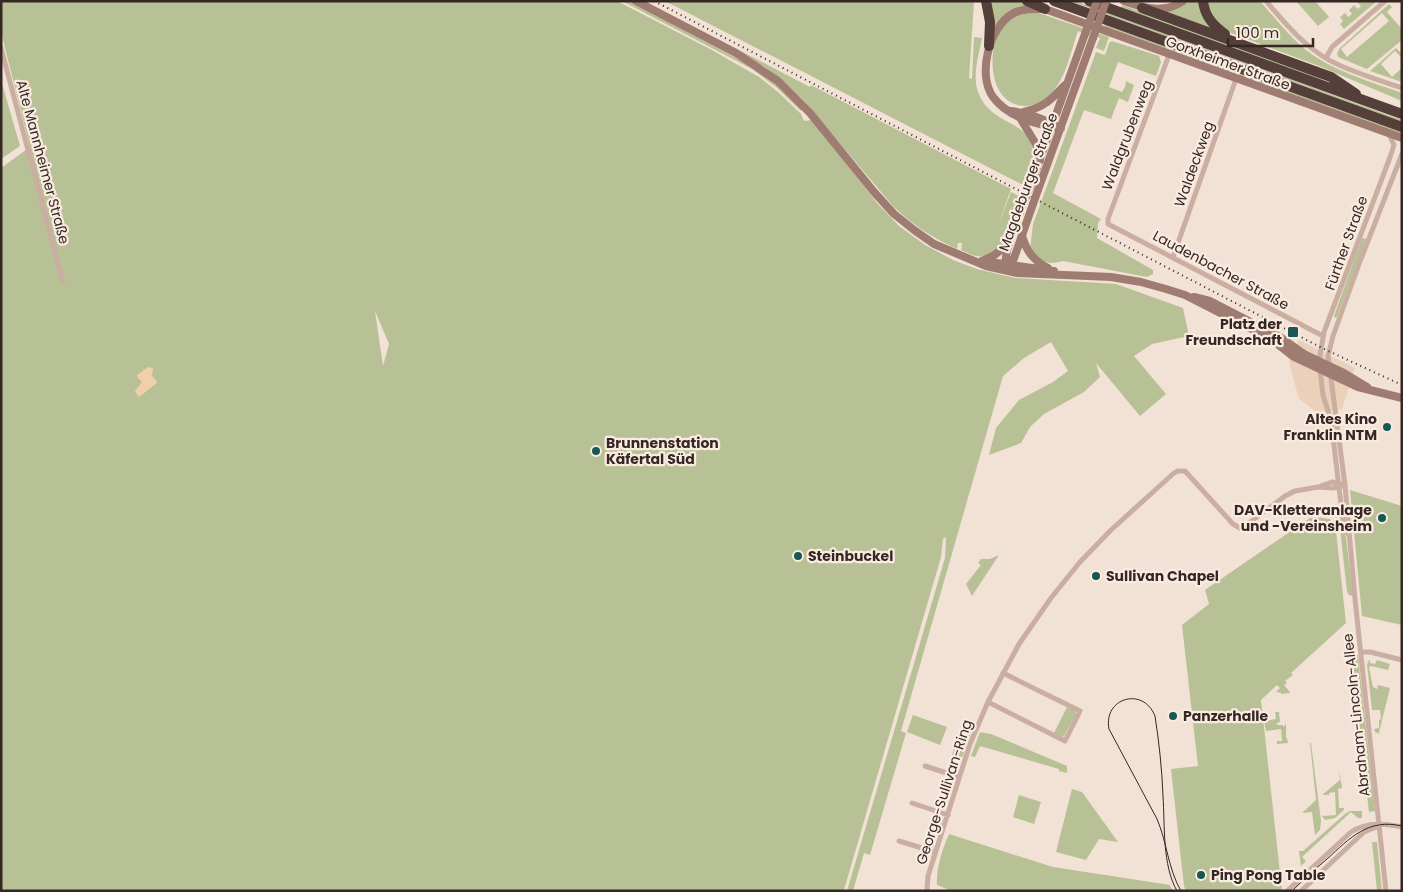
<svg xmlns="http://www.w3.org/2000/svg" width="1403" height="892" font-family="Poppins,sans-serif">
	<style>
		.green { fill: #b8c195; fill-rule: evenodd }
		.sand { fill: #f1cfa8 }
		.plaza { fill: #ebd0ba }
		.lines { fill: none; stroke-linecap: round; stroke-linejoin: round }
		.street { stroke: #caaea1; stroke-width: 5 }
		.secondary { stroke: #9e7c72; stroke-width: 8 }
		.highway { stroke: #553f3a; stroke-width: 10 }
		.tram { stroke: #342724; stroke-width: 1 }
		.rail { stroke: #342724; stroke-width: 2; stroke-dasharray: 1 4; stroke-linecap: butt }
		.secondary-bridge { stroke: #9e7c72; stroke-width: 8 }
		.poi-dot { fill: #185753; stroke: #faebe1; stroke-width: 2 }
		.labels { text-anchor: middle; dominant-baseline: central; stroke-width: 4.5; stroke-linejoin: round; paint-order: stroke }
		.street-label { font-size: 14px; fill: #342724; stroke: #faebe1 }
		.poi-label { font-size: 14px; font-weight: bold; fill: #342724; stroke: #faebe1; text-anchor: start }
	</style>
	<rect width="100%" height="100%" fill="#f2e1d5"/>
	<path class="green" d="M1,1H617L710,49L759,77L778,92L801,114L804,121L812,120L877,203L899,226L925,245L953,260L977,269L1015,278L1116,284L1183,308L1189,336L1152,344L1134,356L1166,394L1140,416L1096,363L1100,377L1084,392L1044,414L1030,427L1021,443L989,455L996,428L1019,400L1053,382L1068,371L1051,342L1024,358L1003,376L901,731L906,733L870,855L864,853L853,891H847L945,558L946,537L943,539L941,557L844,890L1,891V168L30,147L1,32ZM375,311L389,344L383,366Z
		M622,1H629L753,67L778,85L802,109L801,111L776,87L752,69Z
		M665,1H974L969,78L972,79L974,37L982,38C979,55 972,75 978,92C994,136 1055,113 1025,186Z
		M989,1H1021L1031,5L1022,7L992,34Z
		M1070,1H1075L1402,120V122Z
		M1187,1H1201L1215,30L1163,11L1183,5Z
		M1207,1H1260C1275,18 1289,36 1306,50C1333,71 1369,81 1402,93V101L1319,66L1231,33C1216,24 1213,19 1207,1Z
		M1296,1H1315L1329,17L1318,26Z
		M1358,1H1377L1344,29L1340,24L1343,21L1340,17L1345,13L1348,17L1352,14L1349,10L1354,5L1358,9L1361,6L1357,2Z
		M1389,4L1392,7L1387,12L1402,29V40L1367,69L1338,57L1337,53L1340,48ZM1382,13L1389,21L1347,57L1341,49Z
		M1122,5L1310,73L1325,81L1121,8Z
		M1036,12L1109,37L1104,51L1096,48L1100,38L1078,31C1071,51 1066,78 1051,94C1044,101 1035,106 1025,106C980,104 986,24 1017,14C1022,12 1030,12 1036,12Z
		M1105,25L1402,132V135L1104,27Z
		M712,36L810,87L811,85L1011,189L998,226L1011,192L1021,197C1014,217 1006,261 976,256C971,255 966,252 961,250L962,243H958L957,249C933,238 912,225 893,206L804,101L782,80L765,67Z
		M1112,41L1159,56L1161,62L1156,76L1118,62L1109,87L1122,92L1125,87L1126,81L1134,85L1128,102L1119,98L1111,119L1084,110L1053,193L1101,219L1098,223L1097,238L1153,270V274L1147,277L1063,261C1046,266 1043,261 1030,250L1033,224L1096,52L1105,55L1109,43Z
		M1396,48L1402,54V58L1395,51L1381,64L1392,77L1402,68V82L1370,71Z
		M1,80L20,146L1,159Z
		M1362,238L1366,239L1337,317L1335,318L1334,316Z
		M1350,490L1402,506V625L1362,616Z
		M1316,517L1330,519L1336,531L1346,623L1291,673L1293,675L1285,681L1287,683L1284,685L1290,692L1289,693L1281,694V693L1276,692L1280,688L1277,685L1261,700L1282,891H1186L1184,886L1171,769L1198,766L1182,625L1209,604L1205,590L1310,518Z
		M1342,526L1346,537L1353,596L1349,595L1347,592L1340,528Z
		M999,555L972,596L966,584L981,565L978,563L981,559H990Z
		M1351,655H1358L1375,811L1369,812Z
		M1370,659V663L1375,664L1377,660L1390,664L1388,670L1371,666L1369,667L1373,687L1377,689L1378,685L1390,688L1379,732L1380,734L1375,732L1374,729L1379,728V720L1381,719L1380,710H1372L1367,664Z
		M1067,707L1075,711L1076,714L1064,736L1062,737L1054,733Z
		M1275,712H1279L1280,722L1277,723V725H1283V727L1286,724V738H1287L1288,743L1277,744V741H1282L1281,729L1266,731L1264,721L1276,719Z
		M913,715L947,727L940,745L907,732Z
		M965,728L972,730L962,758L952,755L960,731Z
		M980,732L991,734L1067,766V773L1059,771V769L980,746L975,757L971,756Z
		M1310,743H1311L1321,821L1320,830L1315,835L1312,812L1302,813L1316,800Z
		M1339,769L1342,788L1338,789L1339,808H1344V810L1335,818L1325,820L1322,816L1336,815L1335,792L1329,793V795H1322L1340,780Z
		M1072,789L1082,792L1118,842L1099,839L1086,860L1056,852Z
		M1019,795L1041,802L1034,824L1013,817Z
		M1350,811H1362V818H1358L1351,812L1302,857L1306,861L1301,866L1299,851H1303L1345,814Z
		M934,812L941,815L943,819L938,835L933,833L929,844L935,846L930,849L923,847Z
		M949,834L1053,867L1170,885L1173,891H947V889L937,885C936,869 942,850 949,834Z
		M1372,842H1377L1382,891H1377Z"/>
	<path class="sand" d="M148,367L153,368L152,376L156,380L157,383L139,397L135,391L142,382L138,378L137,375Z"/>
	<path class="plaza" d="M1299,340L1355,368L1342,409L1318,413L1299,399L1289,362Z"/>
	<g class="lines">
		<path class="street" d="M1266,1C1287,26 1309,52 1339,65C1359,74 1381,81 1402,88
			M1,48L63,282
			M1169,55L1108,219V224L1323,336
			M1326,58L1332,47L1385,1
			M1173,257L1236,79
			M1318,487L1333,488L1342,486
			M1348,534L1343,521L1331,420L1323,395L1319,361L1324,332L1389,160L1394,145L1389,134
			M1361,652H1370L1402,660
			M988,702L1065,741L1080,711L1003,673
			M925,766L959,777
			M912,803L948,815
			M899,841L935,852
			M927,891L928,876L970,744L988,702L1019,644L1051,598L1080,562L1111,530L1174,473L1178,471H1185L1233,524L1240,528L1245,526L1285,496L1295,491L1318,487L1332,482L1345,485
			M1287,891L1351,832C1367,822 1384,823 1402,827
			M1301,891L1364,832L1379,826
			M1386,891L1355,599L1345,485L1328,356L1333,336L1359,264L1402,154"/>
		<path class="secondary" d="M636,1L736,53L778,81L810,113L874,192L894,214L914,230L934,244L986,266L1017,273L1111,277L1141,282L1166,289L1185,295L1271,339L1294,357L1330,374L1358,387L1402,398
			M1124,1C1143,8 1165,14 1183,1
			M1011,111C1028,113 1042,118 1057,126
			M1024,112C1044,107 1051,100 1065,85
			M1020,118L1036,144L1040,160
			M1061,128C1036,125 1009,118 993,97C977,75 989,28 1012,14C1022,8 1034,9 1045,9L1402,138
			M1030,187L1085,34
			M1038,190L1093,38
			M1022,236C1027,252 1033,260 1048,268
			M984,260L993,256L1009,244
			M982,261L1054,271
			M1008,267L1013,261L1033,204
			M1005,269C1005,245 1017,221 1025,199
			M1194,297L1210,301L1280,337L1304,354L1342,372L1367,387"/>
		<path class="highway" d="M986,1L990,22L989,46
			M1027,1L1045,9
			M1054,1L1402,127
			M1089,1L1402,114
			M1203,1C1205,17 1213,25 1225,34
			M1142,8L1331,77L1356,94"/>
		<path class="tram" d="M1177,891C1162,865 1165,825 1163,796C1162,769 1159,742 1155,716C1143,686 1103,698 1109,729L1157,819C1167,842 1168,869 1181,891
			M1292,891C1303,880 1315,869 1327,859C1350,838 1368,818 1402,826"/>
		<path class="rail" d="M654,1L1324,349L1402,385"/>
		<path class="secondary-bridge" d="M1085,34L1097,1
			M1093,38L1106,1
			M1025,199L1030,187
			M1033,204L1038,190"/>
	</g>
	<g class="poi-dot">
		<rect x="1287" y="326" width="12" height="12" rx="2.5"/>
		<circle cx="1387" cy="427" r="5"/>
		<circle cx="596" cy="451" r="5"/>
		<circle cx="1382" cy="518" r="5"/>
		<circle cx="798" cy="556" r="5"/>
		<circle cx="1096" cy="576" r="5"/>
		<circle cx="1173" cy="716" r="5"/>
		<circle cx="1201" cy="875" r="5"/>
	</g>
	<g class="labels">
		<g class="street-label">
			<text transform="translate(1228 63) rotate(20)">Gorxheimer Straße</text>
			<text transform="translate(1127 135) rotate(-69)">Waldgrubenweg</text>
			<text transform="translate(43 162) rotate(75)">Alte Mannheimer Straße</text>
			<text transform="translate(1194 164) rotate(-70)">Waldeckweg</text>
			<text transform="translate(1028 182) rotate(-70)">Magdeburger Straße</text>
			<text transform="translate(1346 243) rotate(-70)">Fürther Straße</text>
			<text transform="translate(1221 270) rotate(28)">Laudenbacher Straße</text>
			<text transform="translate(1356 715) rotate(-96)">Abraham-Lincoln-Allee</text>
			<text transform="translate(944 792) rotate(-72)">George-Sullivan-Ring</text>
		</g>
		<g class="poi-label">
			<text x="1282" y="324" text-anchor="end">Platz der<tspan x="1282" dy="16">Freundschaft</tspan></text>
			<text x="1377" y="419" text-anchor="end">Altes Kino<tspan x="1377" dy="16">Franklin NTM</tspan></text>
			<text x="606" y="443">Brunnenstation<tspan x="606" dy="16">Käfertal Süd</tspan></text>
			<text x="1372" y="510" text-anchor="end">DAV-Kletteranlage<tspan x="1372" dy="16">und -Vereinsheim</tspan></text>
			<text x="808" y="556">Steinbuckel</text>
			<text x="1106" y="576">Sullivan Chapel</text>
			<text x="1183" y="716">Panzerhalle</text>
			<text x="1211" y="875">Ping Pong Table</text>
		</g>
	</g>
	<rect width="1403" height="892" fill="none" stroke="#342724" stroke-width="5"/>
	<path d="M1228 38v8h85v-8" fill="none" stroke="#342724" stroke-width="2.5"/>
	<text x="1236" y="38" font-size="15" fill="#342724" stroke="#faebe1" stroke-width="4" paint-order="stroke">100 m</text>
</svg>
